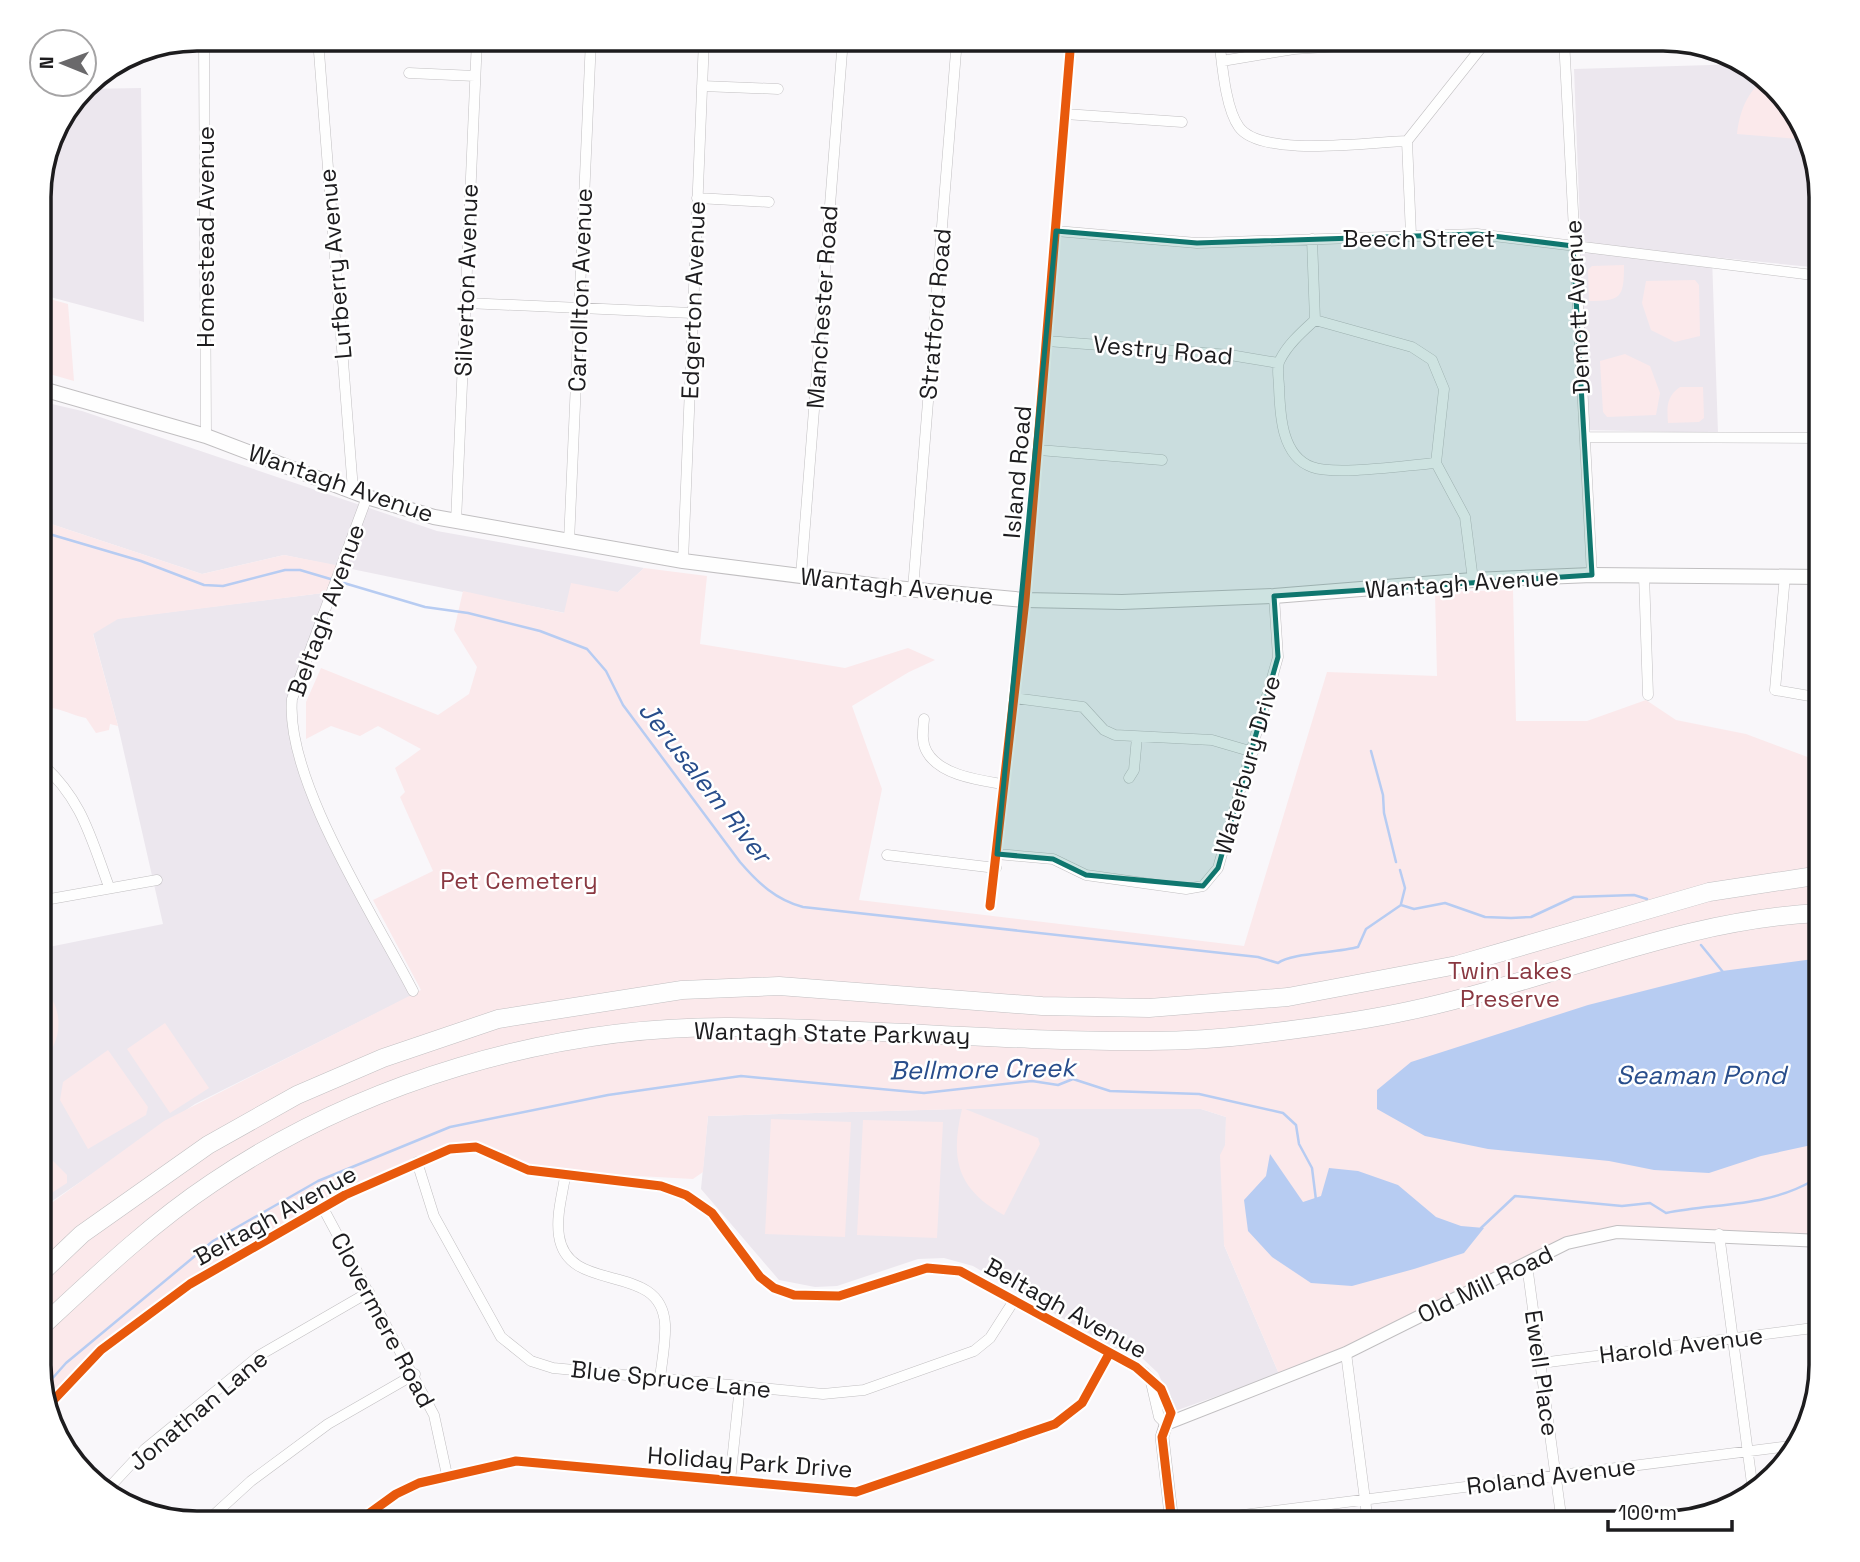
<svg xmlns="http://www.w3.org/2000/svg" width="1860" height="1562" font-family="'Space Grotesk',sans-serif">
	<style>
		.built { fill: #ece7ee }
		.green { fill: #fbe9eb }
		.water { fill: #b7ccf2 }
		.lines { fill: none; stroke-linecap: round; stroke-linejoin: round }
		.stream { stroke: #b7ccf2; stroke-width: 2.5 }
		.minor-casing { stroke: #c1bfc1; stroke-width: 11 }
		.tertiary-casing { stroke: #c1bfc1; stroke-width: 14 }
		.secondary-casing { stroke: #c1bfc1; stroke-width: 16 }
		.motorway-casing { stroke: #c1bfc1; stroke-width: 19 }
		.minor { stroke: #fefefe; stroke-width: 10 }
		.tertiary { stroke: #fefefe; stroke-width: 12 }
		.secondary { stroke: #fefefe; stroke-width: 14 }
		.motorway { stroke: #fefefe; stroke-width: 18 }
		.cycleway-casing { stroke: #fff; stroke-width: 13 }
		.cycleway { stroke: #e8590c; stroke-width: 9 }
		.marked { fill: #0f766e; fill-opacity: 0.2; stroke: #0f766e; stroke-width: 5; stroke-linejoin: round }
		.labels { text-anchor: middle; dominant-baseline: central; stroke-width: 5; stroke-linejoin: round; paint-order: stroke }
		.street-label { font-size: 24px; fill: #1d1c1e; stroke: #fff }
		.park-label { font-size: 24px; fill: #8a3841; stroke: #fff }
		.water-label { font-size: 26px; font-style: italic; fill: #284d8b; stroke: #fff }
		.rim { fill: none; stroke: #1d1c1e; stroke-width: 3.5 }
	</style>
	<rect width="100%" height="100%" fill="#f9f7fa"/>
	<path class="built" d="M1745,64L1768,78L1809,136L1821,197V268L1712,257L1718,433L1588,430L1574,69Z
		M141,88L144,322L39,294V186L55,127L83,89Z
		M39,401L82,411L437,531L644,568L618,592L565,613L284,555L202,574L39,520Z
		M331,592L291,718L315,805L415,994L195,1104L39,1210V949L163,924L118,726L90,622Z
		M955,1109H1201L1226,1117L1224,1245L1279,1374L1175,1411L1158,1373L1141,1357L1112,1347L973,1266L944,1258L918,1259L837,1286L815,1287L779,1280L701,1189L708,1116Z"/>
	<path class="green" d="M1765,77L1809,136L1810,140L1737,134C1740,109 1747,94 1765,77Z
		M1624,265C1624,298 1621,301 1589,301L1588,270L1592,266Z
		M1695,280L1699,285L1700,336L1675,342L1651,330L1642,303L1646,281Z
		M39,296L68,304L74,381L39,371Z
		M1625,354L1650,366L1660,393L1656,415L1607,417L1603,412L1600,361Z
		M1680,387H1703L1704,418L1699,422L1668,423C1667,407 1666,397 1680,387Z
		M39,520L202,574L284,555L341,566L331,592L118,619L93,634L118,726L110,724L109,730L96,733L86,718C71,715 61,708 45,707L39,697Z
		M644,568L707,576L700,644L845,668L908,648L935,660L909,672L852,706L882,789L859,900L1244,946L1327,672L1437,676L1435,592L1513,590L1516,721H1587L1646,700L1676,720L1746,734L1821,762V1237H1579L1316,1362L1279,1374L1224,1245L1220,1155L1225,1145L1226,1117L1201,1109H965L1038,1138L1040,1144L1004,1215C957,1189 950,1159 962,1109L708,1116L703,1172L693,1179L528,1170L476,1147L450,1149L345,1195L190,1284L101,1350L47,1407L39,1375V1212L164,1121L421,990L373,900L433,871L400,797L405,792L395,768L421,749L378,726L360,736L331,726L306,739V702L321,668L438,715L469,694L477,667L454,630L463,591L564,613L571,583L618,592Z
		M39,983C65,1006 65,1041 39,1065Z
		M165,1023L209,1088L170,1113L127,1049Z
		M108,1050L148,1107L146,1115L88,1149L60,1100L63,1082Z
		M771,1119L851,1122L845,1237L765,1234Z
		M863,1120L943,1122L937,1238L857,1235Z
		M39,1147L67,1175V1183L39,1201Z"/>
	<path class="water" d="M1821,958V1143L1761,1156L1709,1173L1654,1170L1609,1161L1488,1149L1425,1136L1377,1109V1090L1411,1062L1588,1005L1722,971Z
		M1270,1154L1303,1202L1321,1196L1329,1168L1358,1171L1398,1185L1436,1217L1461,1226L1484,1228L1464,1253L1414,1269L1352,1286L1311,1283L1272,1257L1248,1231L1244,1200L1266,1176Z"/>
	<g class="lines">
		<path class="stream" d="M39,531L141,561L204,585L223,586L285,570H300L425,607L468,613L540,631L587,649L606,671L623,705L740,862C758,883 776,900 803,907L1258,957L1278,963C1290,953 1336,953 1358,947L1366,929L1401,905L1414,909L1445,903L1485,917L1511,918L1531,917L1574,897L1634,895L1647,899
			M1371,751L1383,795L1384,813L1396,862
			M1400,870L1405,888L1401,904
			M1701,945L1723,972
			M1481,1228L1515,1196L1622,1206L1650,1203L1666,1213C1716,1203 1767,1207 1812,1181L1821,1185
			M43,1389L66,1363L213,1241L318,1181L450,1127L608,1095L741,1076L924,1093L1032,1081L1058,1085L1073,1079L1110,1091L1199,1094L1283,1113L1296,1125L1299,1144L1312,1168L1316,1200"/>
		<defs>
			<path id="minor" d="M204,39L206,436
				M318,39L353,490
				M1219,39C1222,62 1225,108 1239,127C1261,158 1370,142 1407,141
				M1564,39L1592,575
				M1222,61L1294,49L1341,46L1361,39
				M409,73L475,76
				M94,86L96,75
				M702,86L778,89
				M1065,114L1182,122
				M697,198L769,202
				M1056,231L1197,243L1477,234L1821,276
				M1411,235L1407,141L1488,39
				M1312,239L1315,320
				M466,303L692,313
				M1315,320L1412,347L1432,360L1444,389L1436,463L1465,517L1473,580
				M1315,320C1302,332 1288,344 1280,360C1276,367 1279,379 1279,387C1280,413 1281,456 1312,467C1337,476 1406,465 1436,463
				M1047,341L1230,355L1278,363
				M1585,437L1821,438
				M1039,450L1162,460
				M367,497L292,699C285,780 375,917 413,991
				M456,522L477,39
				M569,542L591,39
				M683,561L704,39
				M1644,574L1648,695
				M1785,575L1775,690L1821,698
				M801,576L843,39
				M913,589L957,39
				M1014,698L1083,707L1104,730L1115,735L1212,740L1253,752
				M924,719C923,730 921,742 927,752C940,775 978,780 1002,784
				M39,761C82,799 90,835 109,887
				M1129,778L1134,770L1137,737
				M997,854L1053,859L1086,875L1186,889L1203,886L1218,868L1278,657L1274,596
				M887,855L996,868
				M39,901L157,880
				M990,906L1025,600L1071,39
				M417,1162L434,1216L501,1337L531,1361L553,1368L823,1394L864,1390L974,1351L990,1338L1013,1302
				M565,1177C562,1196 556,1216 559,1236C568,1296 661,1260 665,1324C666,1341 662,1361 660,1378
				M323,1208L434,1415L447,1475
				M1719,1234L1753,1491
				M1527,1265L1562,1523
				M1346,1353L1368,1523
				M1541,1363L1821,1327
				M47,1407L101,1350L190,1284L345,1195L450,1149L476,1147L528,1170L661,1186L686,1195L712,1213L760,1277L774,1288L794,1295L839,1296L927,1268L960,1271L1144,1372C1159,1388 1176,1401 1166,1424L1159,1417L1150,1378
				M730,1481L740,1386
				M105,1492L145,1449L260,1355L369,1292
				M205,1523L251,1481L328,1424L415,1374
				M356,1523L396,1494L419,1483L516,1461L856,1492L1055,1424L1082,1403L1109,1354
				M1180,1523L1798,1445"/>
			<path id="tertiary" d="M1172,1523L1162,1437L1166,1424L1346,1353L1567,1243L1617,1232L1821,1241"/>
			<path id="secondary" d="M39,388L206,436L367,497L434,517L683,561L895,588L1025,600L1122,602L1274,596L1473,580L1592,575L1821,577"/>
			<path id="motorway" d="M39,1275L82,1234L208,1145L297,1095L383,1058L498,1019L682,990L779,986L1042,1006L1149,1008L1288,997L1457,965L1709,892L1821,875
				M39,1329C94,1278 149,1225 212,1183C361,1082 550,1026 730,1027C831,1028 932,1035 1032,1039C1104,1041 1178,1044 1250,1035C1302,1029 1357,1022 1408,1011C1546,982 1679,919 1821,913"/>
		</defs>
		<use href="#minor" class="minor-casing"/>
		<use href="#tertiary" class="tertiary-casing"/>
		<use href="#secondary" class="secondary-casing"/>
		<use href="#motorway" class="motorway-casing"/>
		<use href="#minor" class="minor"/>
		<use href="#tertiary" class="tertiary"/>
		<use href="#secondary" class="secondary"/>
		<use href="#motorway" class="motorway"/>
		<defs>
			<path id="cycleway" d="M990,906L1025,600L1071,39
				M47,1407L101,1350L190,1284L345,1195L450,1149L476,1147L528,1170L661,1186L686,1195L712,1213L760,1277L774,1288L794,1295L839,1296L927,1268L960,1271L1136,1367L1161,1389L1171,1413L1162,1437L1172,1523
				M356,1523L396,1494L419,1483L516,1461L856,1492L1055,1424L1082,1403L1109,1354"/>
		</defs>
		<use href="#cycleway" class="cycleway-casing"/>
		<use href="#cycleway" class="cycleway"/>
	</g>
	<path class="marked" d="M1056,231L1197,243L1477,234L1573,246L1592,575L1274,596L1278,657L1218,868L1203,886L1086,875L1053,859L997,854Z"/>
	<g class="labels">
		<g class="street-label">
			<text transform="translate(205 237) rotate(-90)">Homestead Avenue</text>
			<text x="1419" y="238">Beech Street</text>
			<text transform="translate(335 264) rotate(-95)">Lufberry Avenue</text>
			<text transform="translate(466 280) rotate(-88)">Silverton Avenue</text>
			<text transform="translate(580 290) rotate(-88)">Carrollton Avenue</text>
			<text transform="translate(693 300) rotate(-88)">Edgerton Avenue</text>
			<text transform="translate(822 307) rotate(-86)">Manchester Road</text>
			<text transform="translate(1577 307) rotate(-93)">Demott Avenue</text>
			<text transform="translate(935 314) rotate(-85)">Stratford Road</text>
			<text transform="translate(1163 350) rotate(5)">Vestry Road</text>
			<text transform="translate(1017 472) rotate(-85)">Island Road</text>
			<text transform="translate(341 483) rotate(19)">Wantagh Avenue</text>
			<text transform="translate(1462 583) rotate(-4)">Wantagh Avenue</text>
			<text transform="translate(897 586) rotate(6)">Wantagh Avenue</text>
			<text transform="translate(326 610) rotate(-70)">Beltagh Avenue</text>
			<text transform="translate(1247 765) rotate(-74)">Waterbury Drive</text>
			<text transform="translate(832 1033) rotate(1)">Wantagh State Parkway</text>
			<text transform="translate(275 1215) rotate(-29)">Beltagh Avenue</text>
			<text transform="translate(1485 1284) rotate(-26)">Old Mill Road</text>
			<text transform="translate(1066 1308) rotate(29)">Beltagh Avenue</text>
			<text transform="translate(383 1320) rotate(62)">Clovermere Road</text>
			<text transform="translate(1681 1345) rotate(-7)">Harold Avenue</text>
			<text transform="translate(1542 1373) rotate(82)">Ewell Place</text>
			<text transform="translate(671 1379) rotate(6)">Blue Spruce Lane</text>
			<text transform="translate(198 1410) rotate(-40)">Jonathan Lane</text>
			<text transform="translate(750 1462) rotate(4)">Holiday Park Drive</text>
			<text transform="translate(1551 1476) rotate(-7)">Roland Avenue</text>
		</g>
		<g class="park-label">
			<text x="519" y="880">Pet Cemetery</text>
			<text x="1510" y="970">Twin Lakes<tspan x="1510" dy="28">Preserve</tspan></text>
		</g>
		<g class="water-label">
			<text transform="translate(705 782) rotate(52)">Jerusalem River</text>
			<text transform="translate(982 1069) rotate(-1)">Bellmore Creek</text>
			<text x="1701" y="1075">Seaman Pond</text>
		</g>
	</g>
	<path d="M0 0H1860V1562H0ZM197 51H1663A146 146 0 0 1 1809 197V1365A146 146 0 0 1 1663 1511H197A146 146 0 0 1 51 1365V197A146 146 0 0 1 197 51Z" fill="#fff" fill-rule="evenodd"/>
	<path class="rim" d="M197 51H1663A146 146 0 0 1 1809 197V1365A146 146 0 0 1 1663 1511H197A146 146 0 0 1 51 1365V197A146 146 0 0 1 197 51Z"/>
	<g transform="translate(63 63) rotate(271)"><circle r="33" fill="#ffffff" stroke="#a5a4a5" stroke-width="2"/>
	<path d="M0-5L12 26L0 18L-12 26Z" fill="#6a696b"/>
	<text y="-10" font-size="19" font-weight="bold" text-anchor="middle" fill="#1d1c1e">N</text>
	</g>
	<path d="M1608 1520v10h124v-10" fill="none" stroke="#1d1c1e" stroke-width="3.5"/>
	<text x="1618" y="1520" font-size="21" fill="#1d1c1e" stroke="#ffffff" stroke-width="5" paint-order="stroke">100 m</text>
</svg>
